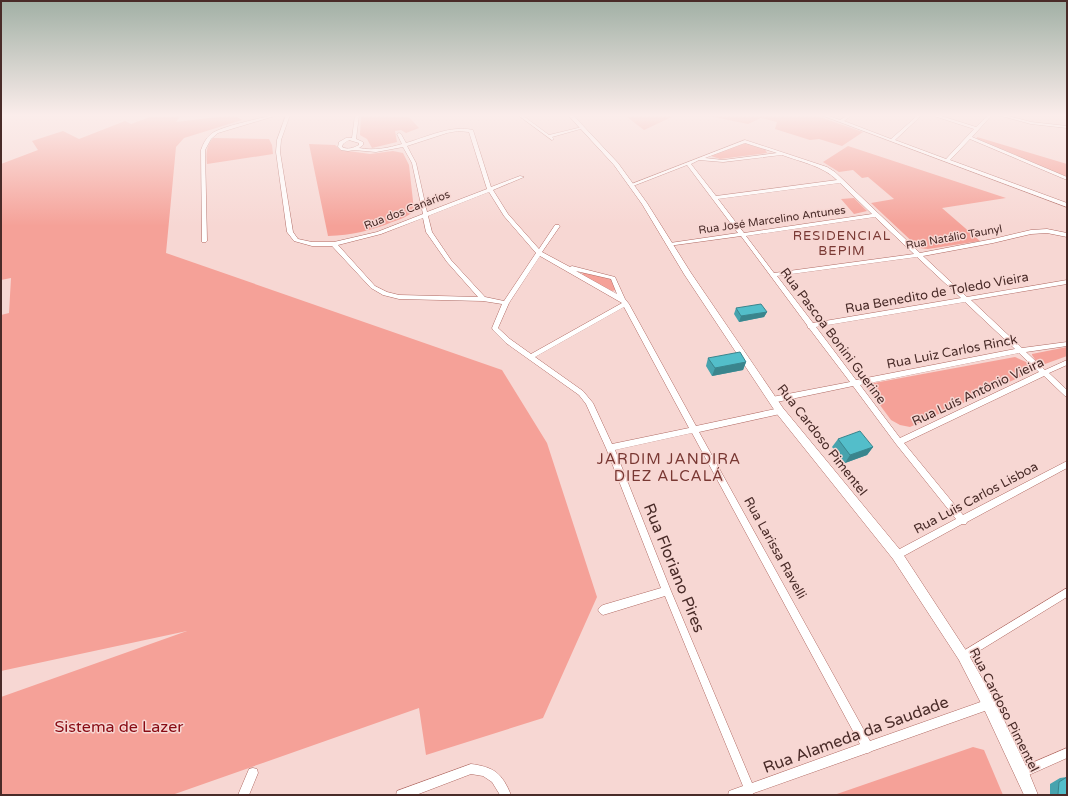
<svg xmlns="http://www.w3.org/2000/svg" width="1068" height="796" font-family="'Varela Round',sans-serif">
	<style>
		.green { fill: #f5a198 }
		.lines { fill: none; stroke-linecap: round; stroke-linejoin: round }
		.minor-casing { stroke: #b06a63; stroke-width: 1 }
		.tertiary-casing { stroke: #b06a63; stroke-width: 1 }
		.minor { fill: #fff; fill-rule: evenodd }
		.tertiary { fill: #fff; fill-rule: evenodd }
		.wall { fill: #47a3ae }
		.shaded-wall { fill: #3a858d }
		.building { fill: #53beca; stroke: #3a858d }
		.labels { text-anchor: middle; dominant-baseline: central; stroke-width: 3; stroke-linejoin: round; paint-order: stroke }
		.far-street-label { font-size: 11px; fill: #492b28; stroke: #f7d7d3 }
		.far-quarter-label { font-size: 13px; letter-spacing: 1px; fill: #793833; stroke: #f7d7d3 }
		.street-label { font-size: 13px; fill: #492b28; stroke: #f7d7d3 }
		.quarter-label { font-size: 15px; letter-spacing: 1px; fill: #793833; stroke: #f7d7d3 }
		.near-street-label { font-size: 16px; fill: #492b28; stroke: #f7d7d3 }
		.near-park-label { font-size: 16px; fill: #880b14; stroke: #f7d7d3 }
	</style>
	<rect width="100%" height="100%" fill="#f7d7d3"/>
	<path class="green" d="M234,115L242,120L184,138L176,147L166,253L502,370L547,443L597,597L543,718L426,755L419,708L172,795H1V697L187,631L1,671V315L9,313L11,278L1,280V164L38,150L32,141L63,131L79,139L125,121L131,124L150,117L180,116L176,122Z
		M361,115L409,117L419,128L406,133L401,130L395,131L397,142L372,148L367,139L360,135Z
		M635,115H676L644,130L627,117Z
		M704,115H814L863,132L842,146L819,139L810,140L775,129L777,122L761,118L748,124Z
		M977,137L1067,164V177L977,139Z
		M213,138L269,139L272,145L273,154L207,164C206,154 206,146 213,138Z
		M744,143L765,149L767,153L720,159L711,156V155Z
		M309,144L335,145L341,150L370,154L393,151L403,153L409,165L414,210C408,217 401,219 392,222C371,231 352,235 328,236Z
		M848,146L1006,198L942,208L980,241L928,249L919,248L871,203L894,199L868,177L862,178L853,170L839,172L823,162Z
		M854,198L867,211L854,214L841,199Z
		M583,272L611,279L616,290L612,291L582,275Z
		M1067,347V356L1045,364L1036,361L1032,355V354Z
		M1015,357L1026,362L1031,367V372L910,427L900,425L891,420L868,389L870,385L874,383Z
		M973,747L984,750L1003,795H834Z"/>
	<g class="lines">
		<defs>
			<path id="minor" d="M273,115H278L218,133L211,139L205,150L207,241L206,242H202L201,150C203,144 206,138 211,134C221,126 259,119 273,115Z
				M286,115H290L281,140L280,152L293,232L298,239L312,242H334L377,232L423,214L412,163L403,147L376,152L354,150L348,151L341,150L338,147L339,142L346,138H352L355,115H359L356,139L363,142V145L359,148C374,151 388,148 402,144L397,134L399,133L401,134L406,143C427,137 450,125 473,130L491,187L520,176L524,177L493,190L508,214L539,249L555,225H559L560,226L542,252L570,267L572,266L615,277L625,299L629,304L696,426L780,408L783,409L784,411L783,413L780,414L699,432L870,741L989,699L993,700L994,704L993,708L872,751L868,753H867L754,793L751,795H728L729,791L743,786L665,596L603,615L600,613L598,610L600,607L603,605L661,588L606,448L586,404L579,395L506,343L493,330L492,328L502,304L483,301L399,299L383,295L371,288L332,246H312L294,241L287,232L276,152L277,140ZM458,131L469,132L487,189L427,212L416,163L407,146L447,133ZM349,140L359,143V145C353,148 348,150 342,147L343,144ZM489,192L504,216L536,253L504,301L485,297L451,260L432,232L428,216ZM423,218L426,232L447,262L478,297L399,295L387,292L375,286L338,245L381,234ZM540,256L622,303L531,354L510,339L498,328L509,303ZM576,271L611,279L617,294ZM624,307L689,428L612,444L593,403L583,391L535,357ZM692,433L860,744L752,783L671,591L615,450Z
				M518,115H522L549,135L582,127L584,128L552,137L554,139L552,140Z
				M821,115H826L840,120L848,115H852L844,121L891,139L918,115H922L895,140L946,159L974,129L934,116L933,115H938L976,127L988,115H992L972,137L1067,177V180L970,139L950,160L1067,203V207Z
				M998,115H1004L1031,122L1067,126V128L1031,124Z
				M745,140L827,167L835,172L920,253L993,239L1031,230L1047,229L1067,233V237L1047,233L1031,234L993,243L923,256L967,297L1067,280V284L971,300L1022,348L1067,342V346L1026,352L1045,370L1067,360V365L1049,373L1067,390V397L1065,396L1044,376L904,443L963,515L1067,461V468L967,522L966,524H962L900,558L897,559L894,558L893,555L894,552L956,519L896,444L853,386L772,403L770,402L768,400L770,398L772,397L850,382L809,328H808L807,325L741,236L668,246L667,245L670,243L738,233L687,165L633,186L629,185ZM745,143L777,153L723,160L705,158ZM782,155C801,162 823,166 837,180L716,196L691,164L699,160L723,162ZM840,183L872,214L744,233L718,199ZM875,217L914,254L774,273L746,236ZM917,257L961,298L813,323L777,276ZM965,302L1015,349L856,380L816,327ZM1019,353L1039,372L900,438L860,385Z
				M1067,588V597L966,659L963,661L960,659L958,656L960,653Z
				M1067,748V758L1022,778L1018,777L1017,773L1018,769Z
				M471,764C494,767 502,773 511,795H500L492,782L483,776L471,774L416,795H396L397,791Z
				M253,768L257,769L258,773L249,795H238L249,769Z"/>
			<path id="tertiary" d="M568,115H573L618,163L647,203L691,273L783,408L901,551L967,652L994,699L1027,768L1038,795H1024L984,709L959,660L893,559L777,414L684,274L642,204L614,165Z"/>
		</defs>
		<use href="#minor" class="minor-casing"/>
		<use href="#tertiary" class="tertiary-casing"/>
		<use href="#minor" class="minor"/>
		<use href="#tertiary" class="tertiary"/>
	</g>
	<path class="wall" d="M736,308L767,312L764,317L739,322L734,314Z
		M708,358L746,362L743,370L712,376L706,366Z
		M838,439L873,447L867,455L845,463L832,447Z
		M1067,777V795H1050V784L1060,778Z"/>
	<path class="shaded-wall" d="M767,312L764,317L739,322L741,316Z
		M746,362L743,370L712,376L715,368Z
		M873,447L867,455L845,463L850,455Z"/>
	<path class="building" d="M761,304L767,312L741,316L736,308Z
		M740,352L746,362L715,368L708,358Z
		M860,431L873,447L850,455L838,439Z
		M1067,777V795H1059L1058,794L1059,782Z"/>
	<linearGradient id="sky" x2="0" y2="1"><stop stop-color="#a1b0a5"/><stop offset="0.51" stop-color="#fbedeb"/><stop offset="1" stop-color="#fbedeb" stop-opacity="0"/></linearGradient>
	<rect width="1068" height="226" fill="url(#sky)"/>
	<g class="labels">
		<g class="far-street-label">
			<text transform="translate(407 210) rotate(-21)">Rua dos Canários</text>
			<text transform="translate(772 220) rotate(-8)">Rua José Marcelino Antunes</text>
			<text transform="translate(954 237) rotate(-10)">Rua Natálio Taunyl</text>
		</g>
		<g class="far-quarter-label">
			<text x="842" y="236">RESIDENCIAL<tspan x="842" dy="15">BEPIM</tspan></text>
		</g>
		<g class="street-label">
			<text transform="translate(937 293) rotate(-10)">Rua Benedito de Toledo Vieira</text>
			<text transform="translate(833 336) rotate(53)">Rua Pascoa Bonini Guerine</text>
			<text transform="translate(952 352) rotate(-11)">Rua Luiz Carlos Rinck</text>
			<text transform="translate(978 392) rotate(-25)">Rua Luís Antônio Vieira</text>
			<text transform="translate(822 440) rotate(52)">Rua Cardoso Pimentel</text>
			<text transform="translate(976 498) rotate(-28)">Rua Luis Carlos Lisboa</text>
			<text transform="translate(775 548) rotate(61)">Rua Larissa Ravelli</text>
			<text transform="translate(1004 710) rotate(63)">Rua Cardoso Pimentel</text>
		</g>
		<g class="quarter-label">
			<text x="669" y="459">JARDIM JANDIRA<tspan x="669" dy="17">DIEZ ALCALÁ</tspan></text>
		</g>
		<g class="near-street-label">
			<text transform="translate(674 568) rotate(68)">Rua Floriano Pires</text>
			<text transform="translate(856 735) rotate(-20)">Rua Alameda da Saudade</text>
		</g>
		<g class="near-park-label">
			<text x="119" y="727">Sistema de Lazer</text>
		</g>
	</g>
	<rect width="1068" height="796" fill="none" stroke="#492b28" stroke-width="4"/>
</svg>
